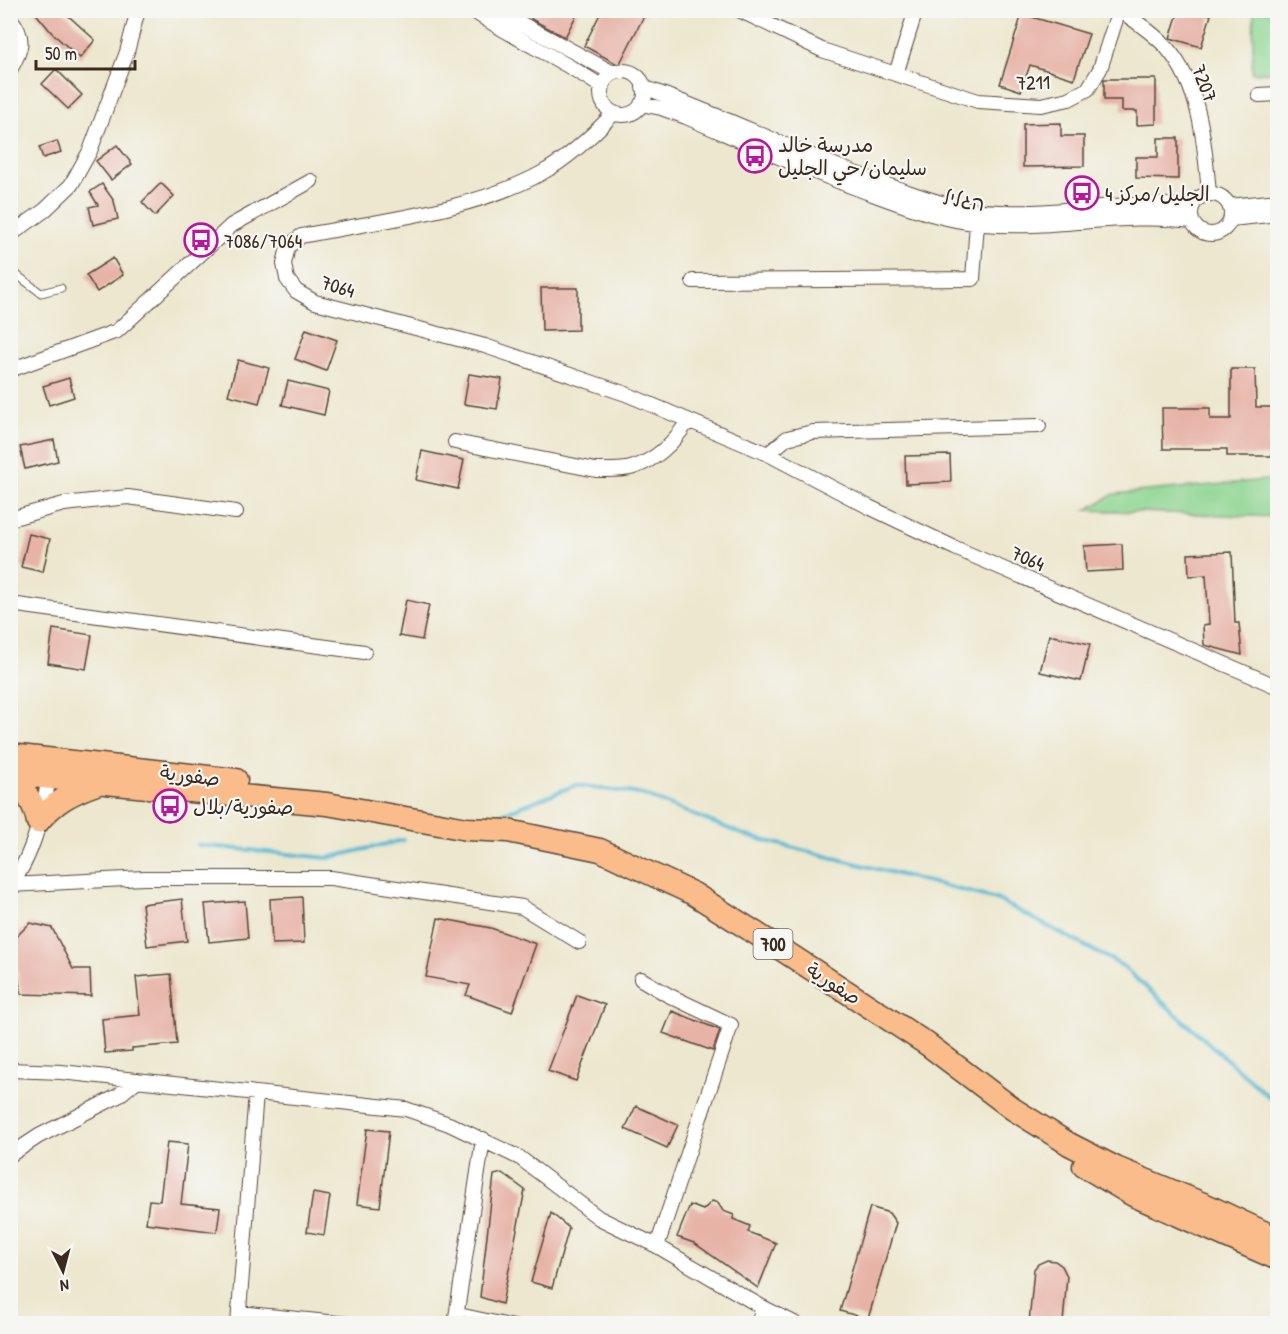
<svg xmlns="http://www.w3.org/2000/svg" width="1288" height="1334" font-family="'Patrick Hand','Playpen Sans Arabic','Playpen Sans Hebrew',sans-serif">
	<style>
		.green { fill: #8cd490; stroke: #647f57; stroke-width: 1.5 }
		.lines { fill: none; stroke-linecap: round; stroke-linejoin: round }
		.stream { stroke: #55b7d3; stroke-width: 4 }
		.building { fill: #e7b3a7 }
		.lane-casing { stroke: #564638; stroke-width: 9 }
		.street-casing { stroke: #564638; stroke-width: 16 }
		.primary-casing { stroke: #564638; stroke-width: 25 }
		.lane { stroke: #fff; stroke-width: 7 }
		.street { stroke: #fff; stroke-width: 14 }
		.primary { stroke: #fabc8b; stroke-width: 22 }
		.labels { text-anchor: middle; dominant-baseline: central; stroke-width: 4.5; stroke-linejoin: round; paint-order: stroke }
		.shield { fill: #f6f6f2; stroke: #73675e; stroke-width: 1.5 }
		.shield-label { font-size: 18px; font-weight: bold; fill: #3b2a1e }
		.street-label { font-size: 20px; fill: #3b2a1e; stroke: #f6f6f2 }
		.poi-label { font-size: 20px; fill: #3b2a1e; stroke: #f6f6f2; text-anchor: start }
	</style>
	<rect width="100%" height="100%" fill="#f6f6f2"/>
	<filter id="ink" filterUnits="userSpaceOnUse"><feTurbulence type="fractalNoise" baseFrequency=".0167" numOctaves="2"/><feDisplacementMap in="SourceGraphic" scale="12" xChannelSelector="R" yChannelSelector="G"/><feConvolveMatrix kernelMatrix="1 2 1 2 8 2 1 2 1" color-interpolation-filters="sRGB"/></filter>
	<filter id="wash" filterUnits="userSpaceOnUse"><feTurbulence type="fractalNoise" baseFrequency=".008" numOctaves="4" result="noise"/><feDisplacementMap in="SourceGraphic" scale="24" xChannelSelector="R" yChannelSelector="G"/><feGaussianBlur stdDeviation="1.35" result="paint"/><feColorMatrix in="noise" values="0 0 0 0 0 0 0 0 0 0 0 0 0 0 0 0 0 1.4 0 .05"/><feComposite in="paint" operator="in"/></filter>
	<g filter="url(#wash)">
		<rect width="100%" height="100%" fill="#ece7ce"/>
		<path class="green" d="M1254,11H1277V72L1252,73Z
			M1277,479V517L1086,510L1114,494Z"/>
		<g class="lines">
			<path class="stream" d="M499,815L576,785L641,794L747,836L996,899L1121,965L1278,1105
				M198,845L328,858L403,840"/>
		</g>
		<g id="blocks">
			<path class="building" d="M33,10H62L95,40L80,58L52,33Z
				M535,10H579L565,37L531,19Z
				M602,10H647L619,65L584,46Z
				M1179,10H1196L1211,15L1201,47L1170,38Z
				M1022,14L1089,34L1074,79L1030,65L1021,91L1000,84Z
				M56,69L82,95L68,109L42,84Z
				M1104,79H1156V124L1137,125V111H1122V100H1104Z
				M1061,123V136H1084V166L1023,167V124Z
				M1158,138H1178V179L1136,178V157H1158Z
				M57,141L61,152L43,158L39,147Z
				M117,145L132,164L111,180L96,161Z
				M161,183L174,196L155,216L142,202Z
				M102,184L114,201L118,219L93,225L89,207L98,205L90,192Z
				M113,258L123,275L97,292L86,275Z
				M541,288H578V330L542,331Z
				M306,329L337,340L326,371L295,359Z
				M238,360L269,368L259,403L228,395Z
				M1231,369H1255L1256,407H1278V429L1272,430V456H1227V449H1163L1162,408H1210V419H1231Z
				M469,374L502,379L497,409L464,404Z
				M69,378L74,397L49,405L43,386Z
				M288,381L329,391L324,415L282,405Z
				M54,440L58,461L25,469L20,447Z
				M422,451L464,460L458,489L416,480Z
				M950,455L951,482L906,484L905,456Z
				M29,534L50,539L43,572L21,567Z
				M1122,544L1123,570L1086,572L1084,546Z
				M1232,552L1235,623H1239L1242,655L1204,645L1203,625L1209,624L1206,575L1189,576L1188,554Z
				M406,600L429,605L422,640L399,636Z
				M53,629L92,635L86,669L48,663Z
				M1049,635L1090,644L1081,681L1040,672Z
				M302,897L304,943L272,944L270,899Z
				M182,899L187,941L147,946L142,904Z
				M245,901L248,938L209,942L205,904Z
				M438,918L491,928L536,944L512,1012L466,995L470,985L426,977Z
				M30,923L52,928L73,969H90L91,996L21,994L13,940Z
				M171,974L177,1044L132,1048V1051L105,1053L102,1019L140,1015L136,977Z
				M577,995L605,1005L576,1081L548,1071Z
				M672,1011L720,1030L713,1051L663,1033Z
				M636,1106L678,1125L667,1148L625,1129Z
				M367,1129L389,1131L380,1207L357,1204Z
				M167,1142L188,1144L181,1204L220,1208L217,1232L146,1223L149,1200L160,1201Z
				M502,1173L525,1190L502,1304L480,1297L494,1175Z
				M313,1193L330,1196L324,1235L307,1232Z
				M712,1201L718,1203L723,1211L734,1215L733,1219L750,1226L748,1232L776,1243L758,1288L694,1243L677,1237L690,1205L703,1210Z
				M870,1207L889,1213L896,1223L868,1319L840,1311Z
				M551,1213L569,1228L552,1288L531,1282Z
				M1047,1260L1055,1261L1062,1266L1067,1276L1063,1323H1029L1034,1269L1038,1264Z"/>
		</g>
	</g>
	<g filter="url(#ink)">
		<use href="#blocks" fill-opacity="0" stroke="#564638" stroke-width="1.5"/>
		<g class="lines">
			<defs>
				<path id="lane" d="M10,264L17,275L41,293L61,288
					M456,1311L516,1324"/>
				<path id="street" d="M472,10C514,39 560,58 602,87
					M496,10L613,73
					M739,10L822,50L978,101L1041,105L1069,99L1088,89L1100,69L1119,10
					M1120,10C1136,22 1154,33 1167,48C1201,87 1205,146 1209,194
					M10,18C26,37 22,50 10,70
					M601 93a22 22 0 1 1 44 0a22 22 0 1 1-44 0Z
					M896,74L916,10
					M643,87C723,115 799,154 879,182C905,191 930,201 957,207C1035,223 1114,197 1192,207
					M1259,95L1278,94
					M641,104L661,108L686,117C749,144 810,172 875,195C910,208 946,221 984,224C1054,230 1123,212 1192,221
					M614,113C592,136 568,159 540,174C471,211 378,221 301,236L288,247L284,264L287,279L296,291L315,302L485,346L626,394L768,454L869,507L955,548L1278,687
					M1191 214a20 20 0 1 1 40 0a20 20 0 1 1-40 0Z
					M1230,206L1278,201
					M1231,219L1278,214
					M10,235L45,210L71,185L90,151L127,52L138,10
					M693,281L973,279L977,223
					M10,370L117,331L232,225L311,181
					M455,442L596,470C608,470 623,471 634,467C658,459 675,441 688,421
					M768,454L787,438L813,432L1039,426
					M10,519L64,504L128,497L236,512
					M10,604L364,652
					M10,885C32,860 46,805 49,772
					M11,885L144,878H331L522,907L579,942
					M641,979L668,995L731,1025L657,1246
					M10,1070L61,1072L406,1109L449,1124L520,1158L599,1218L657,1246L762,1307L796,1324
					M10,1155L39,1136L118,1096L136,1081
					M240,1313L347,1324
					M238,1324L256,1093
					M455,1324L483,1139
					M759,1324L762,1307"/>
				<path id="primary" d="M10,755L236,780
					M10,774L327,804L467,829L508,831L600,850L694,894L787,953L927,1044L1013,1109L1069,1144L1116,1168L1208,1206L1278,1239
					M10,780C27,792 34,802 38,822
					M38,822C54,802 73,792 96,784
					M1084,1166L1133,1195L1278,1259"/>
			</defs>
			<use href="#lane" class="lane-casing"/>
			<use href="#street" class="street-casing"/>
			<use href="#primary" class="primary-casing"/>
			<use href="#lane" class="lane"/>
			<use href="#street" class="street"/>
			<use href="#primary" class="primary"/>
		</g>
	</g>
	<defs>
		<symbol id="bus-ring" viewBox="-11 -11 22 22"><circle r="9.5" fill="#f6f6f2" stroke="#b5179e" stroke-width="1.5"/><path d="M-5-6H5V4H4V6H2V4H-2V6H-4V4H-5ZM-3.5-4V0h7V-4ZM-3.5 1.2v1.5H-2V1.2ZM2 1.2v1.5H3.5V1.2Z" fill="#b5179e"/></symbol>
	</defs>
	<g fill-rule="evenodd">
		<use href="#bus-ring" x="736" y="137" width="38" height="38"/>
		<use href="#bus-ring" x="1063" y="174" width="38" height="38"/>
		<use href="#bus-ring" x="182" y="221" width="38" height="38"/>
		<use href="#bus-ring" x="151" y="787" width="38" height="38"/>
	</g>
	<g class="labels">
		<rect class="shield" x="753.5" y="929" width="39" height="30" rx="4.5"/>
		<g class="shield-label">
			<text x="773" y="944">700</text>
		</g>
		<g class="street-label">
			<text transform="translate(1033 82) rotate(-2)">7211</text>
			<text transform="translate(1205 83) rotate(69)">7207</text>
			<text transform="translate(964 200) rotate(10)">הגליל</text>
			<text transform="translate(338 286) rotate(17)">7064</text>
			<text transform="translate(1028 558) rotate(23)">7064</text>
			<text transform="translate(190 775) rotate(7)">صفورية</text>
			<text transform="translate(834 983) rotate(33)">صفورية</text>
		</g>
		<g class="poi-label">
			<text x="778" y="144">مدرسة خالد<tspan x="778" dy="23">سليمان/حي الجليل</tspan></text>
			<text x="1105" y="193">الجليل/مركز 4</text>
			<text x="224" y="240">7086/7064</text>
			<text x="193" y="806">صفورية/بلال</text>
		</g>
	</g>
	<rect width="1288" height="1334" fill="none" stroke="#f6f6f2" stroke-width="36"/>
	<g transform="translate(63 1271) rotate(174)" stroke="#f6f6f2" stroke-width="4.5" paint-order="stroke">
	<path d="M0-4.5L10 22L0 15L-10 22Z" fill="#3b2a1e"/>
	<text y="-9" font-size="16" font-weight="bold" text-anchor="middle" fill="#3b2a1e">N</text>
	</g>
	<path d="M36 60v9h99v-9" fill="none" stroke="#3b2a1e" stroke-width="3"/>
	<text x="45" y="60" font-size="18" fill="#3b2a1e" stroke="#f6f6f2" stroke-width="4.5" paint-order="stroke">50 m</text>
</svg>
